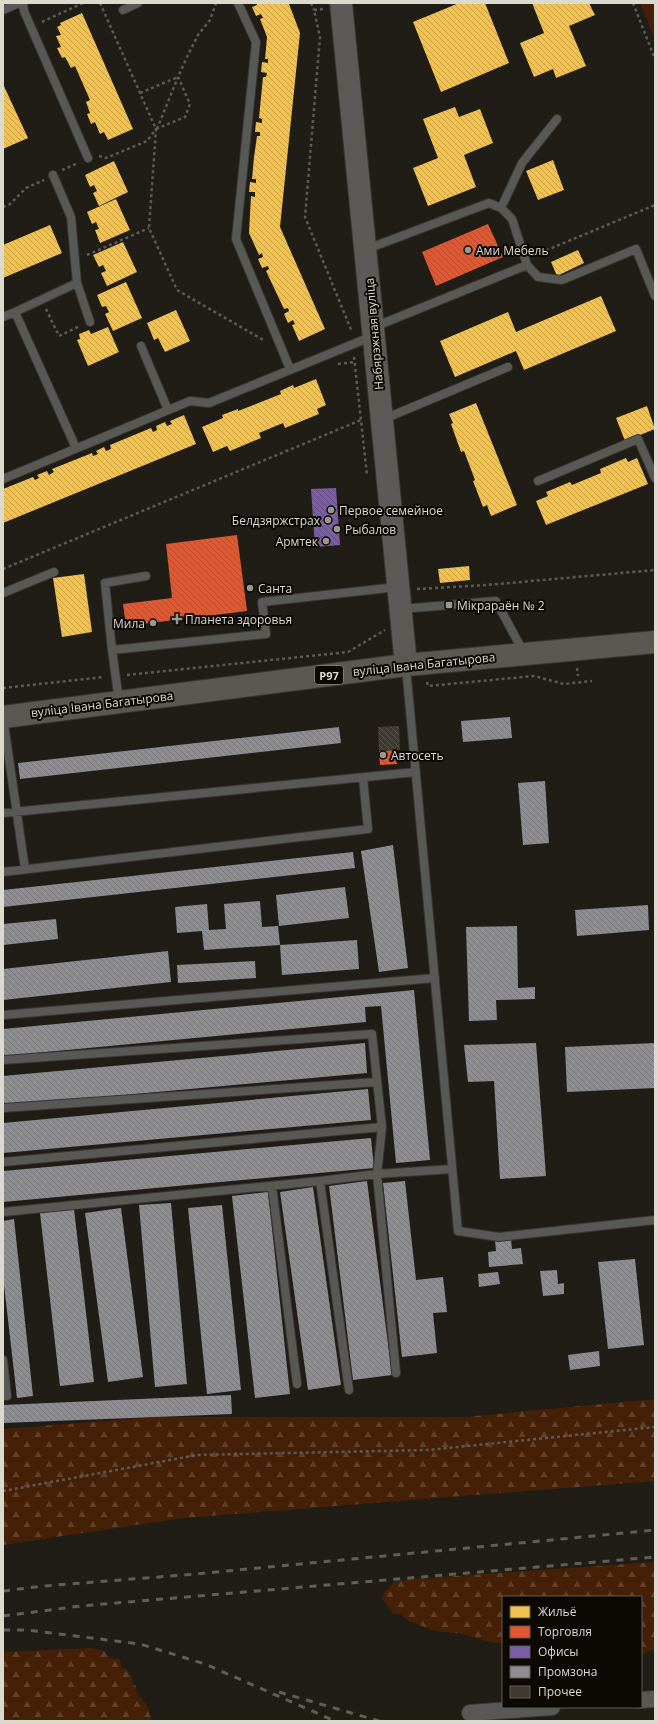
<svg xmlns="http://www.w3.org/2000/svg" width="658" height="1724" font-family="'Open Sans',sans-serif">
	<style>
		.forest { fill: url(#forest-firs) }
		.park { fill: #452006 }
		.homes { fill: url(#homes-back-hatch) }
		.shops { fill: url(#shops-back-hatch) }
		.offices { fill: url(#offices-back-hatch) }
		.industry { fill: url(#industry-back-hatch) }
		.building { fill: url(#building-back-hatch) }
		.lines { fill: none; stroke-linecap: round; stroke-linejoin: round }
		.lane-casing { stroke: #393631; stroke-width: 10 }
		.street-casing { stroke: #393631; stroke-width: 18 }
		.secondary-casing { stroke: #393631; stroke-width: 24 }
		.primary-casing { stroke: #393631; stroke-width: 24 }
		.path { stroke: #5c5a57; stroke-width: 2.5; stroke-dasharray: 3 3; stroke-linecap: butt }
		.lane { stroke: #585855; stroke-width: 8 }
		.street { stroke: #585855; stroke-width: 16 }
		.secondary { stroke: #5c5a56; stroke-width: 22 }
		.primary { stroke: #595853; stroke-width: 22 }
		.rail { stroke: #5f5e5a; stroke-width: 3; stroke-dasharray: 7 7; stroke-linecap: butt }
		.poi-dot { fill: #9a978e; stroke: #0c0904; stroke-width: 1.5 }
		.labels { text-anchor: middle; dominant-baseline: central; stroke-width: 4; stroke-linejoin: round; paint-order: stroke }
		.shield { fill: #0c0904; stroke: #9e9b92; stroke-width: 1 }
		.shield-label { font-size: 11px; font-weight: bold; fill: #dcd9cf }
		.poi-label { font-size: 12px; fill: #dcd9cf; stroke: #0c0904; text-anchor: start }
		.street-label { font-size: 12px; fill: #dcd9cf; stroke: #0c0904 }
	</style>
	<defs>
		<pattern id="forest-firs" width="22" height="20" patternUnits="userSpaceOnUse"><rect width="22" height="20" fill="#452006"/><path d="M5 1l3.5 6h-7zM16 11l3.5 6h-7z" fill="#5f4029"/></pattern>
		<pattern id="homes-back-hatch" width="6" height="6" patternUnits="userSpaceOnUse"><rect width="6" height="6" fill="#f2c14e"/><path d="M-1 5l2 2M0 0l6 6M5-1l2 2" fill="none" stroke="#c6a14a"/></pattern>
		<pattern id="shops-back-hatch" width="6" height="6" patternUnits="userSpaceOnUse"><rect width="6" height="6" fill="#e4572e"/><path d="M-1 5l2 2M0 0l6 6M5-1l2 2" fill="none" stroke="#b35033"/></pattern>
		<pattern id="offices-back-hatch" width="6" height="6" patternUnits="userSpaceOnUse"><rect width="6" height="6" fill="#7b5ea7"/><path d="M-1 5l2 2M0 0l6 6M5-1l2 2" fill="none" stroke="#615178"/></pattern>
		<pattern id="industry-back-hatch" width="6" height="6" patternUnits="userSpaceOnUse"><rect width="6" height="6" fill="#8d8d92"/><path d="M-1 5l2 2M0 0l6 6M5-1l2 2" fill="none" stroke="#767679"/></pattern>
		<pattern id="building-back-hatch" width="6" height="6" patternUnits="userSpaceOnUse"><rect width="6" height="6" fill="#3e3931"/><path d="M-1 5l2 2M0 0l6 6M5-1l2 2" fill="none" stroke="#59554e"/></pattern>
	</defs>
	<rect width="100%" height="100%" fill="#201d16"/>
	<path class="forest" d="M655,1399V1481L183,1518L3,1545V1429L155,1417H464Z
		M655,1562V1650H652L642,1654L641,1653V1597H503V1643L501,1644L475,1638L463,1634L436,1631L411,1622L401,1615L394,1614L382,1599L384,1593L396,1580L401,1581L413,1579Z
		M91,1648L104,1651L110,1658L120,1659L121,1667C129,1670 133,1675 132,1683L136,1686C136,1698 143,1698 147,1706C150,1712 148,1715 153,1721H3V1652Z"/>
	<path class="park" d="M640,3H655V40Z"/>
	<path class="homes" d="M256,3H291L289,4L300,33L280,227L325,329L299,341L292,325L295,324L293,320L288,323L284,314L289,311L288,308L284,309L266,271L269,269L268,266L262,268L258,259L263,257L262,253L259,255L249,233L251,196L255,197V192H249L250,182L256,183V179H252L254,157L257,136H260V132H255L256,122L262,123V119L259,118L263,77H266L267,73L261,72L262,62L268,63V59H265L267,37L260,19L263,18L261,14L256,16L252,7L257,5Z
		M459,3H485L509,63L441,92L413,22Z
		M532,3H589L595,15L569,26L586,66L556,78L553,69L534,77L520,43L544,33Z
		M82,13L133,129L108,140L104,132L100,134L95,122L91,124L87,114L90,113L86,102L90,100L75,66L71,68L65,57L62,58L57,48L61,47L56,36L61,35L57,27L61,25L60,23Z
		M3,84L28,138L3,149Z
		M455,107L459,117L480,109L493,143L464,155L476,187L428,206L413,168L438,158L423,119Z
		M553,160L564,190L538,200L526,171Z
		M114,161L128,192L99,206L93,193L97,191L94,185L90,187L85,175Z
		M116,199L130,230L100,243L95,230L99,229L96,222L92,224L87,212Z
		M50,225L62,253L3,278V245Z
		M123,242L137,272L107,286L101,273L106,271L103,265L99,267L93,255Z
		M578,250L584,263L557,276L551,262Z
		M126,282L142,318L113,331L105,314L109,312L106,306L102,307L97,295Z
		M601,296L616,331L524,370L516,351L455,377L440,341L508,312L516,332Z
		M176,310L190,341L165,352L158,338L154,340L147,323Z
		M108,327L119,352L88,366L77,340L80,339L79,334L89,330L91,334Z
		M316,379L326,405L317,409L319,414L285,428L283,423L259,433L261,438L230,451L227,446L213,452L202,427L223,418L222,415L238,409V411L281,394L280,391L293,385L294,388Z
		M476,403L517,505L491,516L487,505L483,507L473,481L475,480L464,451L461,452L451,424L453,423L449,414Z
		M647,406L655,429L625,441L616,418Z
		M184,415L196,444L3,523V489L33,477L35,480L39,478L37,475L47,471L49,475L54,472L52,469L92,453L93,456L98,454L96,451L104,447L106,451L111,449L110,445L151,428L153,432L157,430L156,426L165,422L167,426L172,424L170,421Z
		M626,458L628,462L637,458L648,484L546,525L536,501L548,496L546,492L570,482L572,485L601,473L600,469Z
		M469,566L470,580L440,583L438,569Z
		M84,574L92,632L62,637L53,578Z"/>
	<path class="shops" d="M488,224L503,257L436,286L422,252Z
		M237,535L247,611L126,626L123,604L172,598L166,544Z
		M396,750L397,764L380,765L379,751Z"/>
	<path class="offices" d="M336,488L340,545L315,547L311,489Z"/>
	<path class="industry" d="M510,717L512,738L463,742L461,721Z
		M339,727L341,743L20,779L18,763Z
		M545,781L549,843L523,845L518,783Z
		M393,845L408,968L379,972L361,851Z
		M353,852L355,868L3,907V890Z
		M345,887L349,918L279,926L276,895Z
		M260,901L262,927L278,926L280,945L204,950L202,931L177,933L175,907L207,904L209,930L226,929L224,904Z
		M648,905L649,930L577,936L575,910Z
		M56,919L58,939L3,945V924Z
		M517,926L518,988L535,987V999L496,1000L497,1020L469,1021L466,927Z
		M357,940L359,969L282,975L280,945Z
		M168,951L171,982L3,1000V969Z
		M255,961L256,978L178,983L177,965Z
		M414,990L430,1160L396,1163L381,1006L365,1007L366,1022L3,1056V1029Z
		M365,1043L367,1073L3,1106V1076Z
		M536,1043L546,1176L500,1179L494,1081L468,1082L464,1045Z
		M655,1043V1088L567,1092L565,1047Z
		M368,1089L371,1120L3,1153V1123Z
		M371,1138L374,1168L3,1202V1171Z
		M367,1181L392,1375L353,1380L329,1186Z
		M405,1181L416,1280L443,1277L447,1312L433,1313L437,1353L402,1357L383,1183Z
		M313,1187L341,1385L308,1390L280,1192Z
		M268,1192L290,1394L255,1398L232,1196Z
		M171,1203L187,1384L155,1387L139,1205Z
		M222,1205L241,1390L207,1394L188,1208Z
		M121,1208L143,1377L108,1382L85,1213Z
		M74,1209L94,1382L60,1386L40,1213Z
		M14,1219L33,1396L17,1398L3,1276V1221Z
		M511,1239L512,1249L521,1248L523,1264L489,1267L488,1252L496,1251L495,1241Z
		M635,1259L644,1345L608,1349L598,1262Z
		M557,1270L558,1284L564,1283V1294L543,1296L540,1271Z
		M498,1272L500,1284L479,1287L478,1274Z
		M599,1351L600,1366L570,1370L568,1355Z
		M231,1395L232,1414L3,1423V1405Z"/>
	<path class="building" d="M399,726L400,750L379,751L378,727Z"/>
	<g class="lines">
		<defs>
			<path id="lane" d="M23,3L24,11L88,158
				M238,3L256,42L236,239L290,369
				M3,10L19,3
				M123,10L138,3
				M53,175L71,217L77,283L15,312L76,448
				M501,208L522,163L557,119
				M367,249L489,203L501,208L512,219L527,265L538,277L562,280L636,249L655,296
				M77,283L90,322
				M3,317L15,312
				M374,327L527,265
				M141,346L168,410
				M384,419L508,367
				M3,479L190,401L209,403L373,336
				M538,481L638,439L655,478
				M3,593L54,572
				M401,609L496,601L524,653
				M112,650L105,583L146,576
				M406,667L458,1231L499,1237L655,1220
				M119,701L112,650L266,634L262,602L397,587
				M3,717L25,869
				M3,813L416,772
				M3,872L368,829L363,778
				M3,1015L435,978
				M3,1060L372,1034L382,1127L377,1174L396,1373
				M3,1108L377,1082
				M3,1162L382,1127
				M320,1181L349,1390
				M272,1186L297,1384
				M3,1212L320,1181L377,1174L452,1169
				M3,1360L7,1396H3"/>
			<path id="street" d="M641,1700L655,1699
				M470,1713L552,1707"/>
			<path id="secondary" d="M341,3L406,665"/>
			<path id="primary" d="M3,717L406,665L655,642"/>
		</defs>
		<use href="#lane" class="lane-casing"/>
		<use href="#street" class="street-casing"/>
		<use href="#secondary" class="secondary-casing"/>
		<use href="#primary" class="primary-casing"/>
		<path class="path" d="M100,3L156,129
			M311,3L314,10
			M633,3L655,59
			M323,9L314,10L320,37L305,217L352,332
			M42,22L83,3
			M140,93L178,77
			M156,129L185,117L190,104L178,77L186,59L198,35L210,20L216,3
			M157,129L178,77
			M99,156L106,158L147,141L156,129L149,228L177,290L265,341
			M62,170L78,163
			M3,207L10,204L26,188L44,180
			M87,255L149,228
			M535,255L655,205
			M46,309L59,336L80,326
			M354,357L367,475
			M338,364L355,362
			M3,569L361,420
			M417,589L487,585L655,570
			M577,668L578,676
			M127,675L348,652L385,630
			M427,682L428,686L534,676L564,684L592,681
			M3,688L104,677
			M3,1491L197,1455L428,1450L655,1427"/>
		<use href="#lane" class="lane"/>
		<use href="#street" class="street"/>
		<use href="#secondary" class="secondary"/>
		<use href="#primary" class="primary"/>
		<path class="rail" d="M3,1591L44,1586L196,1574L655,1530
			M3,1616L81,1606L655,1557
			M3,1630H27L140,1644L205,1664L335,1721
			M279,1692L379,1721"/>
	</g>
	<g class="poi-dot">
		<circle cx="468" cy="250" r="4"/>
		<circle cx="331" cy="510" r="4"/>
		<circle cx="328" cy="520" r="4"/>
		<circle cx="337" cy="529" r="4"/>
		<circle cx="326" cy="541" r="4"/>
		<circle cx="250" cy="588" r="4"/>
		<rect x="445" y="601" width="8" height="8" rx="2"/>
		<path d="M175 613h4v4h4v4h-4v4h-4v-4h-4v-4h4z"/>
		<circle cx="153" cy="623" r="4"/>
		<circle cx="383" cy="755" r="4"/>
	</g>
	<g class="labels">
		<rect class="shield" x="315" y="666" width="28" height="18" rx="3"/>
		<g class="shield-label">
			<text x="329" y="675">Р97</text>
		</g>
		<g class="poi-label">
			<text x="476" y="250">Ами Мебель</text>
			<text x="339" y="510">Первое семейное</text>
			<text x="320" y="520" text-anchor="end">Белдзяржстрах</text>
			<text x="345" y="529">Рыбалов</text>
			<text x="318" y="541" text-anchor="end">Армтек</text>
			<text x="258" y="588">Санта</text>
			<text x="457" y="605">Мікрараён № 2</text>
			<text x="185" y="619">Планета здоровья</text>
			<text x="145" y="623" text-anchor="end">Мила</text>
			<text x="391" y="755">Автосеть</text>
		</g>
		<g class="street-label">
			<text transform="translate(374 334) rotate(-95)">Набярэжная вуліца</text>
			<text transform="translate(424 664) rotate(-6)">вуліца Івана Багатырова</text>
			<text transform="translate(102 704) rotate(-7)">вуліца Івана Багатырова</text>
		</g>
	</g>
	<rect width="658" height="1724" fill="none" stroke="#dcd9cf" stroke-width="8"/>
	<rect x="502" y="1596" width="140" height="112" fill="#0c0904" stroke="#5f5c55"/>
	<rect x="510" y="1606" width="20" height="12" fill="#f2c14e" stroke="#5f5c55"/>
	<text x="538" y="1616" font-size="12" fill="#dcd9cf">Жильё</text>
	<rect x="510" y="1626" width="20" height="12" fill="#e4572e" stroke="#5f5c55"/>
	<text x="538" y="1636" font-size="12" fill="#dcd9cf">Торговля</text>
	<rect x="510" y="1646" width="20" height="12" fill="#7b5ea7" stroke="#5f5c55"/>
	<text x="538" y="1656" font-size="12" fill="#dcd9cf">Офисы</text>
	<rect x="510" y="1666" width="20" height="12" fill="#8d8d92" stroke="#5f5c55"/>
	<text x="538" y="1676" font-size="12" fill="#dcd9cf">Промзона</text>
	<rect x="510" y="1686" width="20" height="12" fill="#3e3931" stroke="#5f5c55"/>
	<text x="538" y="1696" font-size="12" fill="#dcd9cf">Прочее</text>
</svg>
